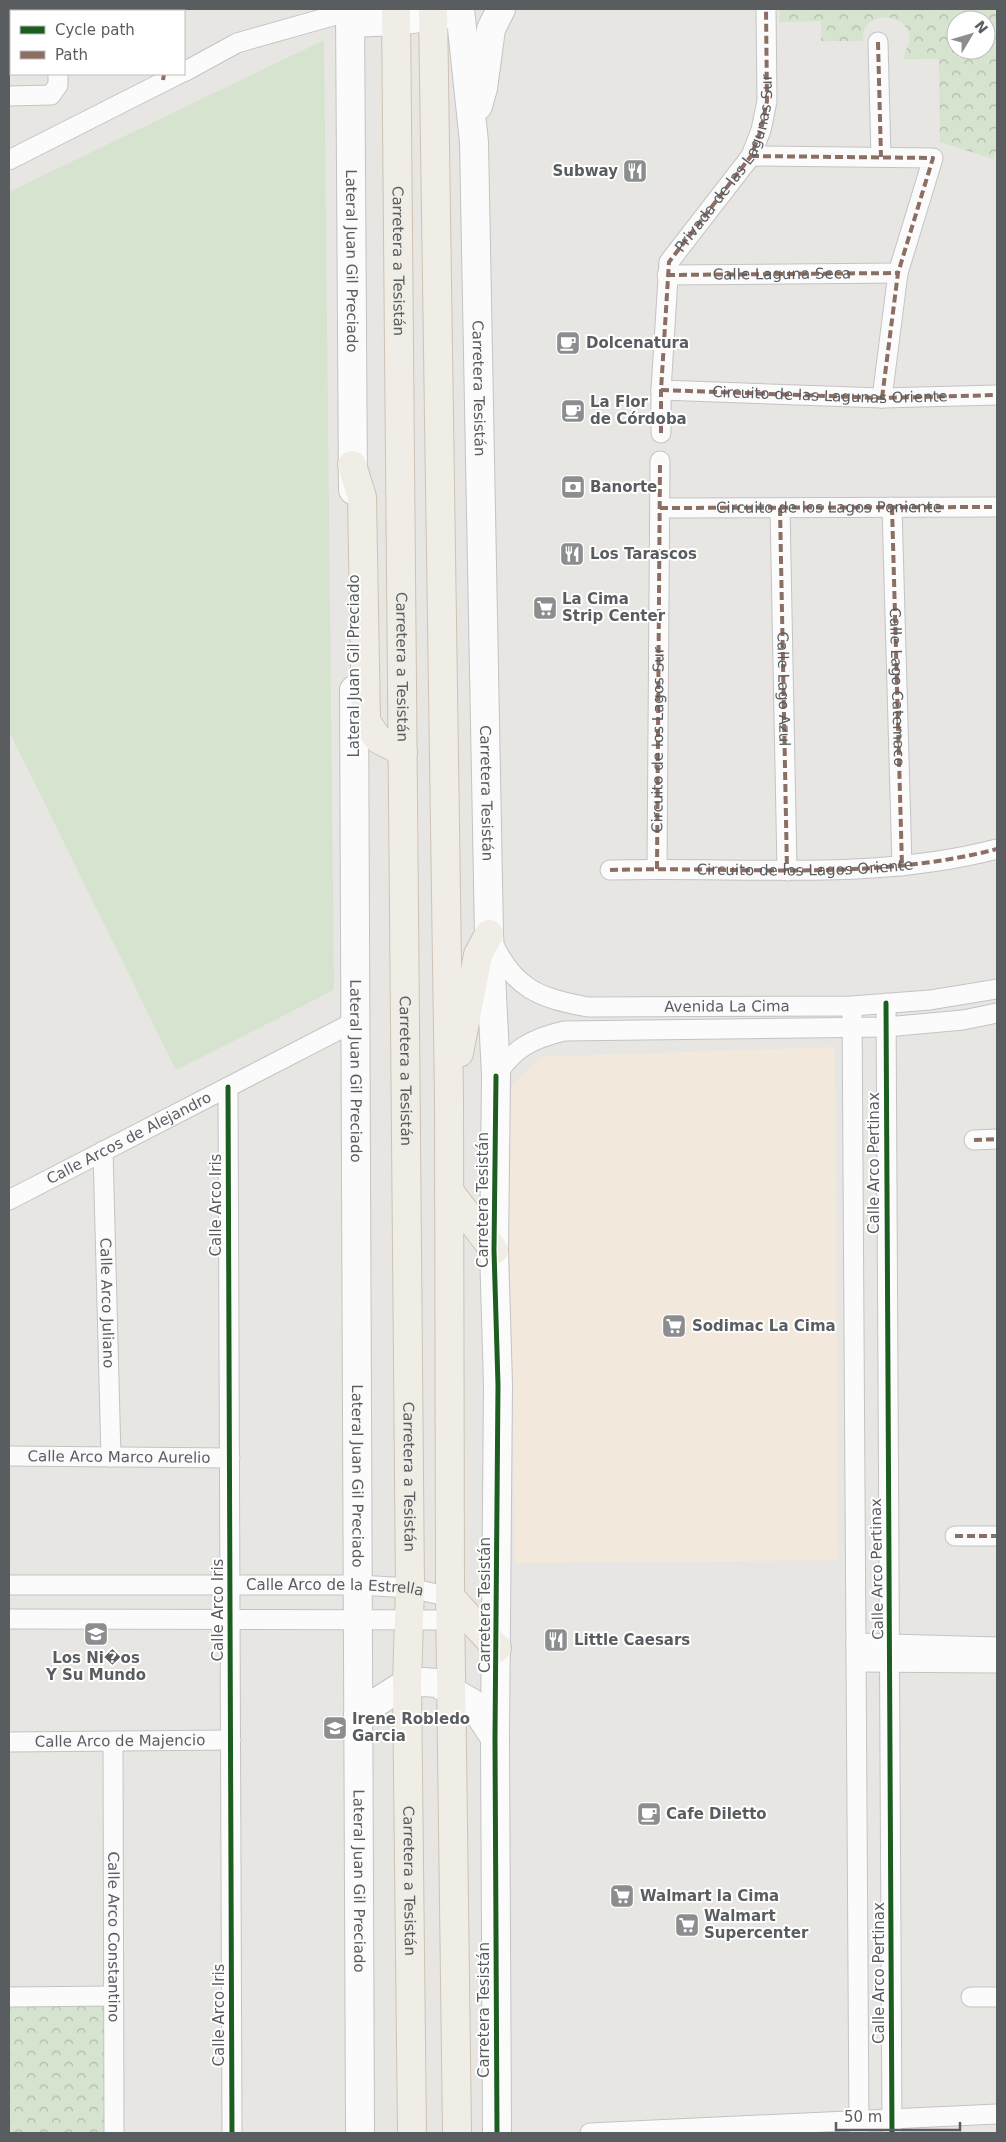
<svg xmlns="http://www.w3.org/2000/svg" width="1006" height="2142" font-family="'DejaVu Sans',sans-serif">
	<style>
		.commercial { fill: #f2e9dc }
		.grass { fill: #d5e3cf }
		.forest { fill: url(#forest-crowns); fill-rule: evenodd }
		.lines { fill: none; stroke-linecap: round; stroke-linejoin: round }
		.street-casing { stroke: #c4c3c4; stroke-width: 21 }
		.secondary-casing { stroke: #c3c3c4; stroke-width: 30 }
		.primary-casing { stroke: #cec2b3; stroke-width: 30 }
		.street { stroke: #fcfbfb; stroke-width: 19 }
		.secondary { stroke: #fcfbfb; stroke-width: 28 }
		.primary { stroke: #f0ede6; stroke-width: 28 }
		.quiet { stroke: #8d6e63; stroke-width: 4; stroke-dasharray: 8 4; stroke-linecap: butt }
		.cycleway-casing { stroke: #fff; stroke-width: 8 }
		.cycleway { stroke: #1b5e20; stroke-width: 5 }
		.labels { text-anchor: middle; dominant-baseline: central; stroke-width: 4; stroke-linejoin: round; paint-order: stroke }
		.street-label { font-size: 15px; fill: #595d60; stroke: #fff }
		.poi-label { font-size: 15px; font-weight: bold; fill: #595d60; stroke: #fff; text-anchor: start }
	</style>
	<defs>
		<pattern id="forest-crowns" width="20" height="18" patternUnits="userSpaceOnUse" patternTransform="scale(1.25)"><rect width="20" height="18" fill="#d5e3cf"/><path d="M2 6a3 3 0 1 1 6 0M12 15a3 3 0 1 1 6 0" fill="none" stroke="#b0bbab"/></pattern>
	</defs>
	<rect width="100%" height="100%" fill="#e8e6e3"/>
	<path class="commercial" d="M835,1047L838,1560L515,1563L507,1092L540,1057Z"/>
	<path class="grass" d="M324,40L334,990L176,1070L9,731V192Z"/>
	<path class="forest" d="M780,9H997V148L993,159L940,142L939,59H904C904,51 910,45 910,37C907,15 873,10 864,30C863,33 863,38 863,41H821V21L779,22ZM956,20H986V50H956Z
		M107,2001L106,2133H9V2004Z"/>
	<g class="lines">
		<defs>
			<g id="street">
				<path d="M58,11V9"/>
				<path d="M165,11V9"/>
				<path d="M878,42L881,157"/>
				<path d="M184,72L237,43L350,11"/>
				<path d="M9,96L51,95L58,85V74"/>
				<path d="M751,156L933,158L898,273L882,398"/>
				<path d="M9,160L179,74"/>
				<path d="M667,275L898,273"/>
				<path id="s1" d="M661,390L882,398L997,395"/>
				<path id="s2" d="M661,433V390L669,262L751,156L761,130L767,101L766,9"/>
				<path d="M892,507L902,866"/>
				<path id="s3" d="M660,508L997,507"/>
				<path d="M780,508L787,871"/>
				<path id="s4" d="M657,869L660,461"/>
				<path id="s5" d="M610,870C739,866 871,882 997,849"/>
				<path id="s6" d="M492,941C514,989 539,998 588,1007L852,1006L930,1000L997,989"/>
				<path d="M886,1003L892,2133"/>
				<path d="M852,1006L859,2133"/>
				<path d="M496,1076C514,1048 531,1039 564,1031L886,1027L963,1020L997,1013"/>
				<path d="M228,1087L232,2133"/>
				<path d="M974,1140L997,1139"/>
				<path id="s7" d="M103,1151L111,1457"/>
				<path id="s8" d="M9,1200L356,1021"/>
				<path id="s9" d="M9,1456L230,1458"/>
				<path d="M955,1536H997"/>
				<path id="s10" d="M9,1585H358L410,1588L450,1597"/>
				<path d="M9,1619L451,1620"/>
				<path d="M856,1643L997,1647"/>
				<path d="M856,1662L997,1663"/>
				<path id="s11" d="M113,1741L114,2133"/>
				<path id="s12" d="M9,1742L231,1740"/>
				<path d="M9,1997L113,1996"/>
				<path d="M971,1997H997"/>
				<path d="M590,2133L997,2114"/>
			</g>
			<g id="secondary">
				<path id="s13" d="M350,9L353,490"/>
				<path id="s14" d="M460,9L474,142L489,934L496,1076L494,1250L498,1385L495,1738L497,2133"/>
				<path d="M350,23L397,21L457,13"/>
				<path d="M478,106L483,88L491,29L501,9"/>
				<path id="s15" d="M354,690L360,2133"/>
				<path d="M358,1714L407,1683L424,1682L437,1683L472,1703L495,1738"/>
			</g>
			<g id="primary">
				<path id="s16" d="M396,9L410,1588L407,1683L412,2133"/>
				<path d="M433,9L449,1098L450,1597L457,2133"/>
				<path d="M352,465L362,497L366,721L378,739L403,752"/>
				<path d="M459,1053L478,955L489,934"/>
				<path d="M449,1191L494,1250"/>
				<path d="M450,1597L497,1648"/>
			</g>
		</defs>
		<use href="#street" class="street-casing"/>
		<use href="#secondary" class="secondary-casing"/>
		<use href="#primary" class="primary-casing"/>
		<use href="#street" class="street"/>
		<use href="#secondary" class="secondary"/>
		<use href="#primary" class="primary"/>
		<g class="quiet">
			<path d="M165,11V9"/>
			<path d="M878,42L881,157"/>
			<path d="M163,80L164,74"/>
			<path d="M751,156L933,158L898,273L882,398"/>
			<path id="s17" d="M667,275L898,273"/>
			<path d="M661,390L882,398L997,395"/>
			<path d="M661,433V390L669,262L751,156L761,130L767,101L766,9"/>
			<path id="s18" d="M892,507L902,866"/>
			<path d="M660,508L997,507"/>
			<path id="s19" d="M780,508L787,871"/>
			<path d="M657,869L660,461"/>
			<path d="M610,870C739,866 871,882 997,849"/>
			<path d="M974,1140L997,1139"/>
			<path d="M955,1536H997"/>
		</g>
		<defs>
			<path id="cycleway" d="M886,1003L892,2133
				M496,1076L494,1250L498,1385L495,1738L497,2133
				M228,1087L232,2133"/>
		</defs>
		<use href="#cycleway" class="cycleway-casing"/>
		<use href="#cycleway" class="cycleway"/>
	</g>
	<defs>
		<symbol id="restaurant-square" viewBox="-11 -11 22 22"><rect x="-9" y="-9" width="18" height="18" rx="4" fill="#8b8d8e" stroke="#fff"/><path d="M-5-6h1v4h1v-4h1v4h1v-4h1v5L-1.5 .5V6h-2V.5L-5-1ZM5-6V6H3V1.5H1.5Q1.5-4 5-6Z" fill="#fff"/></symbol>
		<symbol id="cafe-square" viewBox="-11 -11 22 22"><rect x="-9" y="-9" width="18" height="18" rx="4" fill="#8b8d8e" stroke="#fff"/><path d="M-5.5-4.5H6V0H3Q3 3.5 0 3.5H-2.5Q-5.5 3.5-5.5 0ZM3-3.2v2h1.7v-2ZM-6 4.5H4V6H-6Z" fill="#fff"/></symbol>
		<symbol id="bank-square" viewBox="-11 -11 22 22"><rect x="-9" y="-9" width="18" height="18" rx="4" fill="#8b8d8e" stroke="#fff"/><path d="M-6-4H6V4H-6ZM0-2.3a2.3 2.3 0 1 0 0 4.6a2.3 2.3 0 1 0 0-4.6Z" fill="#fff"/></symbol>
		<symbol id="supermarket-square" viewBox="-11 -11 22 22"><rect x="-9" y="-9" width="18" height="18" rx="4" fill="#8b8d8e" stroke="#fff"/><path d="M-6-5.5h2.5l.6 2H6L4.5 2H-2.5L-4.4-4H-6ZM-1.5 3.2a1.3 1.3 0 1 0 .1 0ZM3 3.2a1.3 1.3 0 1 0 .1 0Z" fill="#fff"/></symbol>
		<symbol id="school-square" viewBox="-11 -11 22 22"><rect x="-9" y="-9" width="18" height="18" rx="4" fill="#8b8d8e" stroke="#fff"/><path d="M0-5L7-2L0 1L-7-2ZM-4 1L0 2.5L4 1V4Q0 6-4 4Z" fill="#fff"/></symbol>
	</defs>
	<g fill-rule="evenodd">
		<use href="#restaurant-square" x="621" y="157" width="28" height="28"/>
		<use href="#cafe-square" x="554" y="329" width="28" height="28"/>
		<use href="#cafe-square" x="559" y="397" width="28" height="28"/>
		<use href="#bank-square" x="559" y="473" width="28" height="28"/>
		<use href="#restaurant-square" x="558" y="540" width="28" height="28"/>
		<use href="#supermarket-square" x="531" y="594" width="28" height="28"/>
		<use href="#supermarket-square" x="660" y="1312" width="28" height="28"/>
		<use href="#school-square" x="82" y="1620" width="28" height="28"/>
		<use href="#restaurant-square" x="542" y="1626" width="28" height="28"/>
		<use href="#school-square" x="321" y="1714" width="28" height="28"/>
		<use href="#cafe-square" x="635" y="1800" width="28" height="28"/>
		<use href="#supermarket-square" x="608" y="1882" width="28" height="28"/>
		<use href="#supermarket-square" x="673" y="1911" width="28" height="28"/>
	</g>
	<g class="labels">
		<g class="street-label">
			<text stroke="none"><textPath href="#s2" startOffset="288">Privada de las Lagunas Sur</textPath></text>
			<text stroke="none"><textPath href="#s13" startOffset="252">Lateral Juan Gil Preciado</textPath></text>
			<text stroke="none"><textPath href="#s16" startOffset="252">Carretera a Tesistán</textPath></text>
			<text stroke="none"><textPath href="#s17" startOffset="115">Calle Laguna Seca</textPath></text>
			<text stroke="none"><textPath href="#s14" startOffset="380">Carretera Tesistán</textPath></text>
			<text stroke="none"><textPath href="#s1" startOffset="169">Circuito de las Lagunas Oriente</textPath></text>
			<text stroke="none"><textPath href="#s3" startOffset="169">Circuito de los Lagos Poniente</textPath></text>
			<text transform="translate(354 666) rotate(-90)">Lateral Juan Gil Preciado</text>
			<text stroke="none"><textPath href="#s16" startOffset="658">Carretera a Tesistán</textPath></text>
			<text stroke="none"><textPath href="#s18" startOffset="180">Calle Lago Catemaco</textPath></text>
			<text stroke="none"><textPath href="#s19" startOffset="181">Calle Lago Azul</textPath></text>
			<text stroke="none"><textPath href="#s4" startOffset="129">Circuito de los Lagos Sur</textPath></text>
			<text stroke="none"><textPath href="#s14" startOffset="785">Carretera Tesistán</textPath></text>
			<text stroke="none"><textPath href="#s5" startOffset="195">Circuito de los Lagos Oriente</textPath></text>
			<text stroke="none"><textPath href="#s6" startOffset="262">Avenida La Cima</textPath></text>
			<text stroke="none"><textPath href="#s15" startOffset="381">Lateral Juan Gil Preciado</textPath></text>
			<text stroke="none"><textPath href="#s16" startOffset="1062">Carretera a Tesistán</textPath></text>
			<text stroke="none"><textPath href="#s8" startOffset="135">Calle Arcos de Alejandro</textPath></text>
			<text transform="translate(874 1163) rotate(-90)">Calle Arco Pertinax</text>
			<text transform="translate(483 1200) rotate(-90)">Carretera Tesistán</text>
			<text transform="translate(216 1205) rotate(-90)">Calle Arco Iris</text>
			<text stroke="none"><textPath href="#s7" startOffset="152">Calle Arco Juliano</textPath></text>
			<text stroke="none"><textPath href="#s9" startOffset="110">Calle Arco Marco Aurelio</textPath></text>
			<text stroke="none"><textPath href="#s15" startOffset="786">Lateral Juan Gil Preciado</textPath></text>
			<text stroke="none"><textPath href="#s16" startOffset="1468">Carretera a Tesistán</textPath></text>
			<text transform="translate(877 1569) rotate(-91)">Calle Arco Pertinax</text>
			<text stroke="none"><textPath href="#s10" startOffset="326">Calle Arco de la Estrella</textPath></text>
			<text transform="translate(485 1605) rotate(-90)">Carretera Tesistán</text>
			<text transform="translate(218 1610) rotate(-90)">Calle Arco Iris</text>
			<text stroke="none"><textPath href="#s12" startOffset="111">Calle Arco de Majencio</textPath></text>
			<text stroke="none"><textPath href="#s15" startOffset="1191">Lateral Juan Gil Preciado</textPath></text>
			<text stroke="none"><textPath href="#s16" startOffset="1872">Carretera a Tesistán</textPath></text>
			<text stroke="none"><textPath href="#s11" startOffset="196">Calle Arco Constantino</textPath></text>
			<text transform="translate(879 1973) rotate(-90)">Calle Arco Pertinax</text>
			<text transform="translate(484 2010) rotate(-90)">Carretera Tesistán</text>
			<text transform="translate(219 2015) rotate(-90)">Calle Arco Iris</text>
		</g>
		<g class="poi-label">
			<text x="618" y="171" text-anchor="end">Subway</text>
			<text x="586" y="343">Dolcenatura</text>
			<text x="590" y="402">La Flor<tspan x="590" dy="17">de Córdoba</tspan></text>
			<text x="590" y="487">Banorte</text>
			<text x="590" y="554">Los Tarascos</text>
			<text x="562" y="599">La Cima<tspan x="562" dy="17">Strip Center</tspan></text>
			<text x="692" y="1326">Sodimac La Cima</text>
			<text x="574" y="1640">Little Caesars</text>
			<text x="96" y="1658" text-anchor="middle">Los Ni�os<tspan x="96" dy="17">Y Su Mundo</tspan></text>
			<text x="352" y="1719">Irene Robledo<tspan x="352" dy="17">Garcia</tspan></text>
			<text x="666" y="1814">Cafe Diletto</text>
			<text x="640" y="1896">Walmart la Cima</text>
			<text x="704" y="1916">Walmart<tspan x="704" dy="17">Supercenter</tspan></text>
		</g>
	</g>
	<rect width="1006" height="2142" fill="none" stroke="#595d60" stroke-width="20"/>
	<rect x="10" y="10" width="175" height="65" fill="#ffffff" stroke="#bdbebf"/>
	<rect x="20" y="26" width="25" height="8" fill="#1b5e20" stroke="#bdbebf"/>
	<text x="55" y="35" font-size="15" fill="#595d60">Cycle path</text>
	<rect x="20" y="51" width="25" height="8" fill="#8d6e63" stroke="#bdbebf"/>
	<text x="55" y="60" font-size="15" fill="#595d60">Path</text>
	<g transform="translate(971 35) rotate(52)"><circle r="24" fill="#ffffff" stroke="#bdbebf"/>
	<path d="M0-4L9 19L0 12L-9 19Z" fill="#8b8d8e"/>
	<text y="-8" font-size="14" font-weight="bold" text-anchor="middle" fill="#595d60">N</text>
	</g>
	<path d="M836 2122v8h124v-8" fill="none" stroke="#595d60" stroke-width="2.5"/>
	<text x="844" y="2122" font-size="15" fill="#595d60" stroke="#ffffff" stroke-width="4" paint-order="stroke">50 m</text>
</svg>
